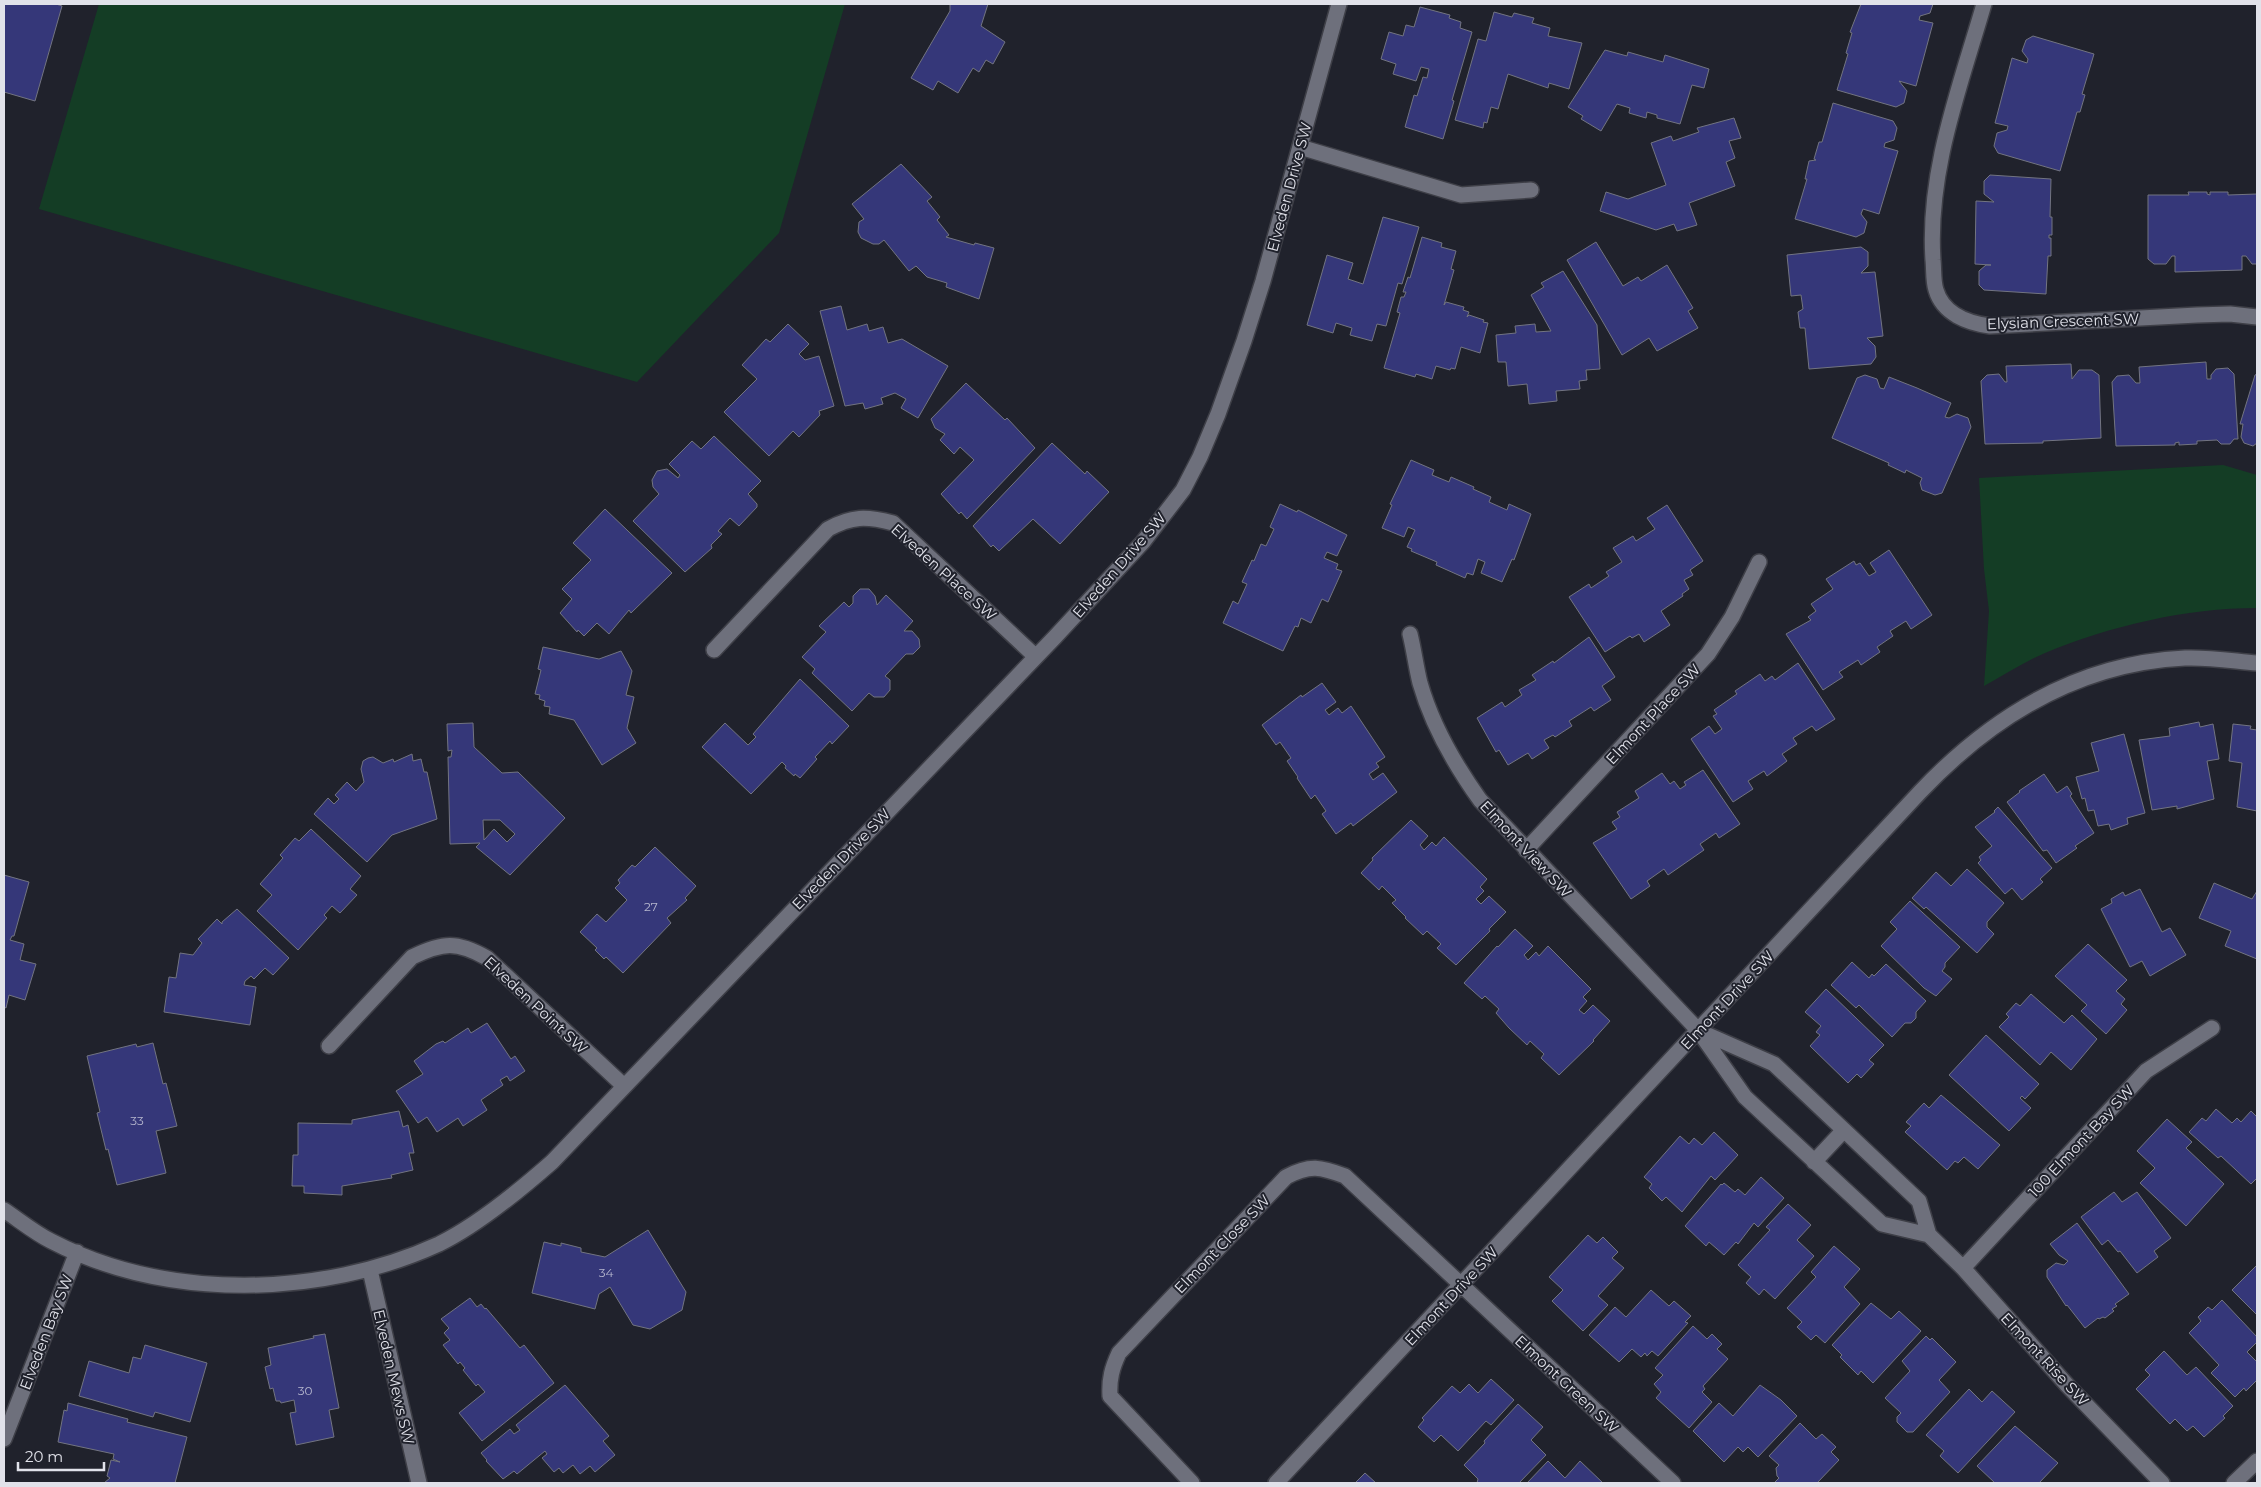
<svg xmlns="http://www.w3.org/2000/svg" width="2261" height="1487" font-family="Montserrat,sans-serif">
	<style>
		.green { fill: #143d25 }
		.building { fill: #353779; stroke: #727481; fill-rule: evenodd }
		.lines { fill: none; stroke-linecap: round; stroke-linejoin: round }
		.minor-casing { stroke: #3e3f47; stroke-width: 18 }
		.minor { stroke: #6e707c; stroke-width: 15 }
		.labels { text-anchor: middle; dominant-baseline: central; stroke-width: 4; stroke-linejoin: round; paint-order: stroke }
		.number-label { font-size: 12px; fill: #b6b7ce }
		.street-label { font-size: 15px; fill: #e1e2ea; stroke: #20222c }
	</style>
	<rect width="100%" height="100%" fill="#20222c"/>
	<path class="green" d="M99,4H845L779,233L637,382L39,209Z
		M2223,465L2257,475V608C2186,608 2110,626 2045,653C2024,662 2004,675 1984,686L1989,611L1984,569L1979,478Z"/>
	<path class="building" d="M4,4H56L62,6L35,101L4,92Z
		M950,4H988L981,26L1005,42L993,64L986,60L979,72L973,68L958,93L938,81L933,90L911,78L950,11Z
		M1861,4H1933L1930,13L1920,16L1919,20L1933,23L1916,86L1899,81L1907,91L1904,103L1896,107L1837,90L1848,54L1846,53L1852,33L1850,32Z
		M1420,7L1450,15L1449,18L1461,22L1460,28L1472,32L1452,100L1454,101L1443,139L1405,127L1414,95L1417,96L1423,77L1427,78L1429,69L1421,67L1416,81L1393,74L1396,64L1381,59L1389,32L1403,36L1406,25L1414,27Z
		M1494,12L1512,17L1514,13L1534,18L1532,23L1550,28L1548,36L1582,43L1569,89L1549,83L1548,88L1508,74L1498,109L1491,107L1487,123L1484,122L1483,128L1455,120L1478,39L1486,41Z
		M2033,36L2094,54L2082,94L2085,95L2080,112H2077L2060,171L1998,153L1994,146L1997,133L2007,130L2008,126L1995,123L2012,58L2027,63L2028,59L2022,51L2026,40Z
		M1605,50L1627,56L1628,52L1663,62L1665,55L1709,69L1704,88L1692,85L1680,124L1657,118V115L1647,112L1646,118L1629,113L1630,108L1617,104L1601,131L1581,119L1583,116L1568,107Z
		M1833,103L1893,121L1897,128L1894,140L1885,143L1884,147L1898,151L1879,214L1863,209L1861,214L1867,222L1864,233L1856,237L1795,219L1807,179H1805L1809,161L1816,160L1814,159L1819,142H1822Z
		M1734,118L1741,138L1729,141L1735,158L1726,162L1735,186L1689,203L1697,225L1677,231L1674,224L1656,230L1600,211L1606,192L1628,199L1666,185L1651,143L1671,136L1673,141L1699,132L1697,128Z
		M901,164L932,197L927,201L940,217L937,220L949,235L946,237L974,245L975,243L994,248L979,299L946,287L947,283L927,277L916,266L909,271L884,240L879,244H873L861,238L858,232L859,222L864,219L852,204Z
		M1990,175L2051,179L2050,217H2052V235H2049V238H2051V256H2048L2046,294L1984,290L1979,285V271L1986,265H1991L1975,264L1976,201L1994,202L1984,194V181Z
		M2188,192H2207V194L2210,195V192H2228V195L2257,194V264H2252L2246,256H2242V270L2175,272V256H2172L2166,264H2154L2148,259V195H2189Z
		M1383,217L1419,227L1402,284L1398,283L1386,326L1377,324L1372,341L1350,335L1352,328L1336,323L1333,333L1307,325L1327,255L1353,263L1348,279L1363,284Z
		M1422,237L1442,243L1441,247L1456,251L1451,269L1454,270L1444,305L1446,302L1464,307L1463,310L1469,312L1467,317L1469,315L1484,320L1483,322L1488,323L1480,353L1461,347L1455,369L1451,368L1450,370L1436,366L1432,379L1416,374L1415,377L1384,368L1400,313L1397,312L1401,297H1404L1406,292H1403L1408,277L1410,278Z
		M1596,242L1623,286L1638,277L1641,281L1667,265L1693,308L1688,311L1698,328L1657,351L1649,338L1622,355L1567,260Z
		M1861,247L1868,252V266L1861,273L1875,272L1883,336L1867,338L1875,346L1876,357L1871,364L1809,369L1805,328H1800L1798,312L1803,309L1801,295L1791,296L1787,255Z
		M1563,271L1597,325L1600,369L1586,370L1587,380L1579,381L1580,389L1556,391L1557,401L1529,404L1527,384L1508,386L1506,362H1498L1496,335L1516,333L1515,326L1535,324L1536,332L1551,331L1531,295L1544,287L1541,283Z
		M841,306L847,330L867,324L869,331L883,327L888,343L902,339L948,366L918,418L901,408L906,399L895,393L881,398L883,404L865,409L863,403L845,406L820,311Z
		M788,324L809,344L799,354L805,360L819,356L834,406L819,411L820,415L799,437L793,431L769,456L724,412L757,379L742,365L766,339L770,342Z
		M2206,362L2207,379H2211V375L2216,369L2228,368L2234,374L2238,439H2234L2230,444H2221L2217,440L2197,441V444L2179,445V442L2175,443V445L2116,446L2112,382L2117,376L2129,375L2136,383H2140L2139,367Z
		M2071,364L2072,379L2079,370H2092L2099,375L2101,438L2043,441V443L1985,444L1981,381L1987,375L1999,374L2005,382H2007L2006,366Z
		M2257,374V443L2253,446L2244,443L2241,437L2243,424H2240L2255,375Z
		M1865,375L1877,379L1880,388L1884,389L1889,377L1917,388L1951,403L1945,417L1949,418L1957,414L1968,418L1971,427L1942,493L1935,495L1922,490L1920,483L1922,478L1906,470L1905,473L1888,465L1889,463L1832,438L1857,378Z
		M966,383L1005,420L1007,418L1035,448L967,519L961,512L959,514L941,494L974,460L960,447L954,454L940,440L945,434L935,428L931,419Z
		M714,436L761,481L748,494L757,504V507L739,526L730,518L718,531L722,534L711,545L712,548L685,572L633,521L659,494L653,487L652,480L657,471L667,469L678,478L680,475L669,464L692,441L701,449Z
		M1052,443L1085,474L1087,471L1109,492L1060,544L1033,519L999,551L993,545L991,547L973,526Z
		M1411,460L1434,470L1432,475L1449,482L1451,477L1474,487L1473,489L1491,497L1489,502L1507,510L1509,504L1531,514L1514,560L1512,559L1502,582L1481,573L1485,562L1478,559L1473,575L1467,573L1465,578L1436,565L1437,562L1411,551L1412,549L1407,547L1415,530L1408,527L1404,537L1382,528L1392,505L1390,504Z
		M1280,504L1297,512L1298,510L1347,535L1337,556L1327,552L1324,558L1338,564L1336,569L1342,571L1328,602L1322,599L1311,623L1301,618L1298,627L1295,626L1283,651L1223,623L1233,601L1238,604L1247,584L1242,582L1252,560L1254,561L1261,544L1266,546L1274,529L1270,527Z
		M1667,505L1703,561L1690,570L1693,575L1684,580L1689,589L1682,594L1683,596L1661,611L1670,625L1644,642L1639,634L1632,638L1630,636L1605,652L1569,597L1589,584L1591,588L1609,576L1606,572L1622,562L1613,548L1633,536L1636,541L1655,529L1647,518Z
		M605,509L672,573L631,613L629,610L609,634L597,623L584,636L578,630L577,632L560,613L572,599L562,589L591,560L573,543Z
		M1889,550L1932,615L1911,629L1906,621L1890,631L1893,636L1877,647L1880,652L1861,665L1858,660L1839,672L1843,677L1823,690L1786,634L1811,620L1808,617L1816,611L1811,604L1833,589L1826,579L1854,561L1856,565L1860,563L1869,576L1876,572L1870,563Z
		M860,589H869L875,596L877,605L886,595L913,621L904,631H912L919,639L920,647L913,654H906L885,676L890,680V690L884,697H874L869,693L852,711L812,673L815,669L802,657L826,632L819,626L844,602L849,607L853,603V596Z
		M1589,637L1615,677L1602,686L1611,700L1594,711L1591,707L1569,721L1572,726L1555,737L1553,735L1544,740L1549,748L1532,759L1528,753L1508,765L1499,750L1496,752L1477,718L1502,702L1505,707L1522,695L1519,690L1536,680L1532,675L1553,661L1554,663Z
		M543,647L599,659L621,651L632,671L626,695L634,697L627,728L636,743L602,765L574,720L549,714L550,707L544,706L545,701L539,699L540,695L535,694L541,670L538,669Z
		M1798,663L1835,719L1816,731L1812,726L1793,738L1797,744L1782,754L1787,761L1767,776L1764,771L1748,781L1753,789L1733,802L1691,739L1709,726L1715,734L1722,729L1713,716L1717,714L1714,710L1737,694L1735,691L1760,674L1765,681L1772,676L1775,680Z
		M800,679L849,726L832,744L830,741L815,757L817,759L800,778L795,774L794,776L785,768L786,766L782,762L751,794L702,747L725,723L748,745L756,737L753,734Z
		M1322,683L1336,702L1325,710L1329,715L1338,708L1342,713L1351,706L1385,757L1376,763L1379,767L1369,774L1373,780L1383,773L1397,792L1353,826L1351,823L1336,834L1322,814L1326,811L1315,795L1311,799L1297,778L1298,777L1287,761L1291,758L1280,742L1276,745L1262,725L1301,695L1302,697Z
		M2199,722L2200,727L2213,724L2219,759L2207,761L2214,799L2177,809V806L2152,810L2139,740L2170,736L2169,728Z
		M473,723L474,747L502,773L518,772L565,818L510,875L476,847L480,843L450,844L448,757H451L452,750L448,751L447,724ZM483,820H500L515,834L507,842L494,829L484,840Z
		M2233,724L2251,726L2250,729L2257,730V811L2237,807L2242,763L2229,761Z
		M2124,734L2145,813L2127,818L2128,824L2111,830L2109,824L2098,826L2094,810L2088,811L2085,798L2082,799L2076,777L2099,771L2091,743Z
		M412,754L413,761L421,759L424,772H427L437,819L392,835L367,862L314,814L328,798L334,804L339,799L335,795L347,782L356,791L364,782L361,769L363,761L368,758L373,757L383,763L393,759L394,762Z
		M1703,770L1740,824L1719,838L1716,833L1700,844L1704,850L1668,875L1664,869L1647,881L1650,886L1631,899L1593,843L1617,829L1612,822L1620,817L1617,812L1639,798L1635,791L1662,773L1670,784L1674,781L1680,789L1686,785L1684,782Z
		M2044,774L2057,793L2067,786L2072,794L2070,796L2094,833L2075,846L2077,848L2056,863L2047,850L2043,851L2007,802L2020,792L2019,791Z
		M1998,807L2052,868L2040,879L2043,882L2022,900L2012,888L2005,894L1978,863L1981,860L1979,857L1992,846L1975,827L1995,812L1994,811Z
		M1411,820L1428,836L1420,845L1424,850L1432,842L1436,846L1444,837L1487,879L1480,887L1484,891L1476,899L1481,904L1489,896L1506,912L1489,929L1490,931L1456,965L1437,948L1441,944L1427,931L1423,935L1405,918L1406,917L1392,903L1396,900L1382,886L1379,890L1361,873L1373,860L1372,858Z
		M311,829L361,876L350,889L357,895L340,913L332,906L324,915L327,918L298,950L257,911L272,895L260,884L283,858L280,855L295,838L299,841Z
		M655,847L696,886L685,898L687,900L667,918L671,923L623,973L606,957L604,959L595,950L597,948L580,932L597,914L606,922L627,900L615,888L620,883L618,880L632,865L635,867Z
		M1967,869L2004,903L1987,922V927L1994,934L1977,953L1926,907L1924,909L1912,898L1936,872L1951,886Z
		M4,875L29,882L14,936H12L10,940L24,944L20,960L36,964L25,1000L9,995L6,1008L4,1007Z
		M2214,883L2252,899L2257,891V959L2225,946L2231,931L2199,918Z
		M2140,889L2162,932L2170,928L2186,955L2150,976L2142,961L2130,967L2101,909L2112,903L2111,899L2123,892L2125,896Z
		M1910,901L1960,947L1945,963V967L1942,971L1952,979L1936,996L1924,988L1881,946L1897,929L1890,922Z
		M237,909L289,958L273,975L265,968L254,979L251,976L245,981L244,985L256,987L250,1025L164,1012L169,977L176,978L180,953L193,955L202,943L198,939L217,919L222,924V922Z
		M1515,929L1533,946L1524,955L1528,960L1536,952L1539,956L1548,946L1591,989L1583,997L1587,1001L1579,1010L1584,1014L1593,1005L1610,1021L1593,1040L1594,1041L1559,1075L1541,1058L1544,1054L1530,1041L1527,1045L1509,1028L1496,1013L1499,1009L1485,996L1482,999L1464,983L1497,946L1498,947Z
		M2088,944L2127,980L2116,991L2125,999L2121,1004L2127,1010L2106,1034L2081,1011L2087,1005L2055,976Z
		M1852,962L1869,978L1872,974L1874,976L1886,964L1926,1001L1916,1012V1018L1911,1023H1905L1892,1037L1859,1005L1856,1008L1831,985Z
		M1826,989L1884,1045L1869,1060L1874,1064L1861,1078L1857,1074L1848,1083L1810,1046L1820,1035L1816,1032L1821,1026L1805,1012Z
		M2031,994L2064,1023L2072,1015L2097,1039L2071,1070L2051,1052L2040,1065L1999,1027L2009,1017L2006,1014L2016,1003L2020,1006Z
		M487,1023L511,1059L515,1056L525,1071L510,1081L507,1076L500,1080L503,1085L481,1100L487,1110L463,1126L458,1118L437,1132L427,1117L418,1123L396,1091L423,1074L414,1061L436,1044L443,1041L445,1043L468,1028L471,1033Z
		M1986,1035L2039,1084L2025,1099L2022,1096L2020,1098L2031,1108L2009,1131L1949,1075Z
		M153,1043L163,1084L166,1083L177,1126L156,1131L166,1173L117,1185L108,1149L106,1150L97,1113L100,1112L87,1056L136,1044L137,1047Z
		M1941,1095L2000,1145L1978,1169L1964,1157L1958,1163L1955,1161L1947,1170L1905,1132L1911,1126L1906,1122L1924,1103L1929,1108Z
		M2216,1109L2232,1123L2237,1118L2241,1122L2251,1111L2257,1117V1178L2251,1184L2221,1156L2218,1158L2189,1132L2202,1118L2206,1121Z
		M399,1111L403,1127L408,1125L414,1153H409L413,1170L391,1175L392,1178L342,1186V1195L304,1193V1186H292L293,1155H298V1123L352,1124V1120Z
		M2167,1119L2192,1142L2186,1148L2224,1184L2186,1226L2140,1183L2155,1168L2137,1151Z
		M1714,1132L1738,1155L1715,1180L1711,1176L1682,1212L1666,1197L1662,1201L1649,1188L1652,1184L1644,1177L1680,1136L1689,1144L1694,1138L1702,1145Z
		M1761,1177L1784,1198L1758,1227L1754,1223L1738,1244L1736,1242L1724,1255L1709,1242L1706,1246L1685,1226L1721,1184L1722,1185L1724,1183L1735,1192L1738,1189L1745,1195Z
		M2114,1192L2122,1202L2137,1192L2171,1238L2154,1251L2158,1257L2137,1273L2120,1251L2118,1252L2108,1240L2102,1245L2081,1217Z
		M1788,1204L1811,1225L1797,1240L1814,1256L1775,1299L1764,1289L1759,1295L1746,1283L1751,1277L1738,1265L1770,1230L1766,1227Z
		M2077,1223L2129,1294L2115,1304L2117,1306L2112,1309L2114,1311L2105,1318L2103,1317L2099,1319L2098,1318L2085,1328L2067,1305L2066,1306L2047,1277V1270L2056,1263L2064,1265L2068,1261L2059,1255L2050,1244Z
		M648,1230L686,1292L682,1310L650,1329L633,1325L610,1287L599,1294L595,1309L532,1293L544,1242L561,1246V1243L581,1248V1252L605,1257Z
		M1588,1235L1597,1243L1603,1237L1618,1252L1612,1258L1624,1268L1598,1296L1608,1305L1583,1331L1552,1301L1563,1290L1549,1277Z
		M1834,1246L1860,1269L1844,1287L1860,1304L1825,1343L1816,1335L1811,1340L1797,1327L1802,1322L1787,1308L1816,1277L1811,1272Z
		M2257,1265V1315L2232,1290Z
		M1651,1290L1669,1306L1674,1301L1691,1316L1685,1322L1688,1323L1658,1356L1652,1351L1647,1356L1645,1353L1641,1357L1632,1349L1619,1362L1589,1335L1615,1307L1626,1317Z
		M470,1298L477,1307L481,1304L485,1309L486,1308L520,1348L524,1345L554,1383L482,1441L459,1413L485,1392L478,1384L476,1386L463,1370L465,1368L460,1362L458,1364L443,1345L450,1340L444,1333L449,1328L441,1319Z
		M2222,1300L2257,1337V1342L2247,1352L2257,1362V1380L2246,1391L2244,1388L2235,1397L2211,1373L2219,1365L2189,1333L2201,1321L2198,1317L2208,1307L2212,1310Z
		M1871,1303L1891,1319L1899,1311L1921,1331L1873,1383L1861,1371L1858,1375L1840,1357L1842,1355L1832,1345Z
		M1693,1326L1707,1339L1712,1334L1722,1344L1717,1349L1728,1359L1703,1386L1705,1389L1702,1392L1712,1402L1689,1428L1656,1398L1661,1392L1654,1384L1663,1375L1655,1368Z
		M325,1334L339,1408L329,1410L334,1437L296,1445L290,1413L296,1412L294,1400L281,1403L280,1401H276L273,1388L270,1389L265,1367L271,1365L268,1348L314,1338L313,1336Z
		M1926,1336L1930,1340L1932,1338L1956,1362L1939,1380L1950,1392L1913,1432H1907L1897,1422V1417L1901,1413L1885,1398L1910,1371L1902,1361Z
		M145,1345L207,1363L190,1422L155,1412L153,1417L79,1396L89,1361L129,1373L133,1357L141,1359Z
		M2164,1351L2187,1375L2196,1367L2233,1406L2223,1416L2225,1418L2204,1437L2193,1426L2187,1431L2175,1419L2170,1424L2136,1389L2150,1375L2145,1370Z
		M1491,1379L1514,1400L1491,1425L1486,1421L1458,1451L1441,1435L1434,1442L1418,1427L1424,1420L1422,1418L1452,1386L1460,1393L1469,1384L1478,1393Z
		M565,1385L609,1436L603,1441L615,1455L595,1472L590,1466L580,1474L573,1465L563,1473L559,1468L554,1472L542,1458L547,1454L545,1451L517,1474L514,1471L503,1479L486,1461L487,1460L481,1453L510,1429L514,1434L520,1430L516,1425Z
		M1760,1385L1781,1400L1797,1416L1758,1457L1748,1447L1743,1452L1738,1447L1724,1462L1693,1431L1719,1403L1733,1416Z
		M1969,1389L1982,1402L1992,1391L2015,1412L1958,1473L1940,1456L1944,1451L1926,1435Z
		M68,1403L128,1419L127,1422L187,1437L175,1483H104L110,1478L107,1476L111,1460L120,1462L113,1459L114,1454L58,1442L64,1410L67,1411Z
		M1518,1404L1543,1427L1531,1440L1546,1455L1519,1483H1477L1478,1479L1464,1465L1485,1443L1484,1441Z
		M1800,1423L1816,1439L1822,1434L1836,1447L1831,1452L1839,1460L1817,1483H1774L1779,1478L1777,1476L1776,1468L1779,1465L1769,1456Z
		M2015,1426L2058,1463L2039,1483H1995L1977,1466Z
		M1548,1461L1565,1478L1580,1461L1603,1483H1527Z
		M1365,1473L1376,1483H1355Z"/>
	<g class="lines">
		<defs>
			<path id="minor" d="M1984,4C1960,87 1927,172 1933,260C1934,269 1933,281 1936,290C1943,314 1968,323 1990,326L2197,315L2230,314L2257,317
				M1300,147L1461,195L1531,190
				M1410,634C1414,650 1416,667 1420,683C1432,725 1455,765 1480,800L1698,1030L1745,1097L1882,1224L1929,1235
				M714,650L828,529C852,516 866,516 893,523L1035,656
				M1526,850L1708,654L1732,617L1759,562
				M1699,1031L1774,1064L1919,1201L1929,1235L1963,1268L2067,1385L2162,1483
				M329,1046L412,957C443,942 457,941 487,958L624,1086
				M1814,1162L1844,1130
				M4,1210C19,1220 35,1233 51,1241C167,1301 321,1298 439,1244C478,1225 519,1191 552,1162L1055,637L1143,542L1183,490L1200,457L1218,414L1244,341L1263,281L1339,4
				M1963,1268L2146,1071L2212,1028
				M370,1270L419,1483
				M4,1439L77,1252
				M1192,1483L1110,1396C1109,1379 1112,1368 1119,1353L1286,1177C1310,1164 1321,1167 1345,1176L1673,1483
				M1276,1483L1920,792C1991,717 2078,663 2185,658C2209,657 2233,661 2257,663
				M2234,1483L2257,1461"/>
		</defs>
		<use href="#minor" class="minor-casing"/>
		<use href="#minor" class="minor"/>
	</g>
	<g class="labels">
		<g class="number-label">
			<text x="651" y="906">27</text>
			<text x="137" y="1120">33</text>
			<text x="606" y="1272">34</text>
			<text x="305" y="1390">30</text>
		</g>
		<g class="street-label">
			<text transform="translate(1289 187) rotate(-75)">Elveden Drive SW</text>
			<text transform="translate(2063 321) rotate(-2)">Elysian Crescent SW</text>
			<text transform="translate(1119 565) rotate(-49)">Elveden Drive SW</text>
			<text transform="translate(944 572) rotate(42)">Elveden Place SW</text>
			<text transform="translate(1653 714) rotate(-47)">Elmont Place SW</text>
			<text transform="translate(1526 849) rotate(47)">Elmont View SW</text>
			<text transform="translate(841 859) rotate(-46)">Elveden Drive SW</text>
			<text transform="translate(1727 1000) rotate(-47)">Elmont Drive SW</text>
			<text transform="translate(536 1005) rotate(43)">Elveden Point SW</text>
			<text transform="translate(2081 1141) rotate(-47)">100 Elmont Bay SW</text>
			<text transform="translate(1222 1244) rotate(-46)">Elmont Close SW</text>
			<text transform="translate(1451 1296) rotate(-47)">Elmont Drive SW</text>
			<text transform="translate(46 1332) rotate(-69)">Elveden Bay SW</text>
			<text transform="translate(2045 1359) rotate(47)">Elmont Rise SW</text>
			<text transform="translate(394 1377) rotate(77)">Elveden Mews SW</text>
			<text transform="translate(1567 1384) rotate(43)">Elmont Green SW</text>
		</g>
	</g>
	<rect width="2261" height="1487" fill="none" stroke="#e1e2ea" stroke-width="10"/>
	<path d="M18 1462v8h86v-8" fill="none" stroke="#e1e2ea" stroke-width="2.5"/>
	<text x="25" y="1462" font-size="15" fill="#e1e2ea" stroke="#20222c" stroke-width="4" paint-order="stroke">20 m</text>
</svg>
